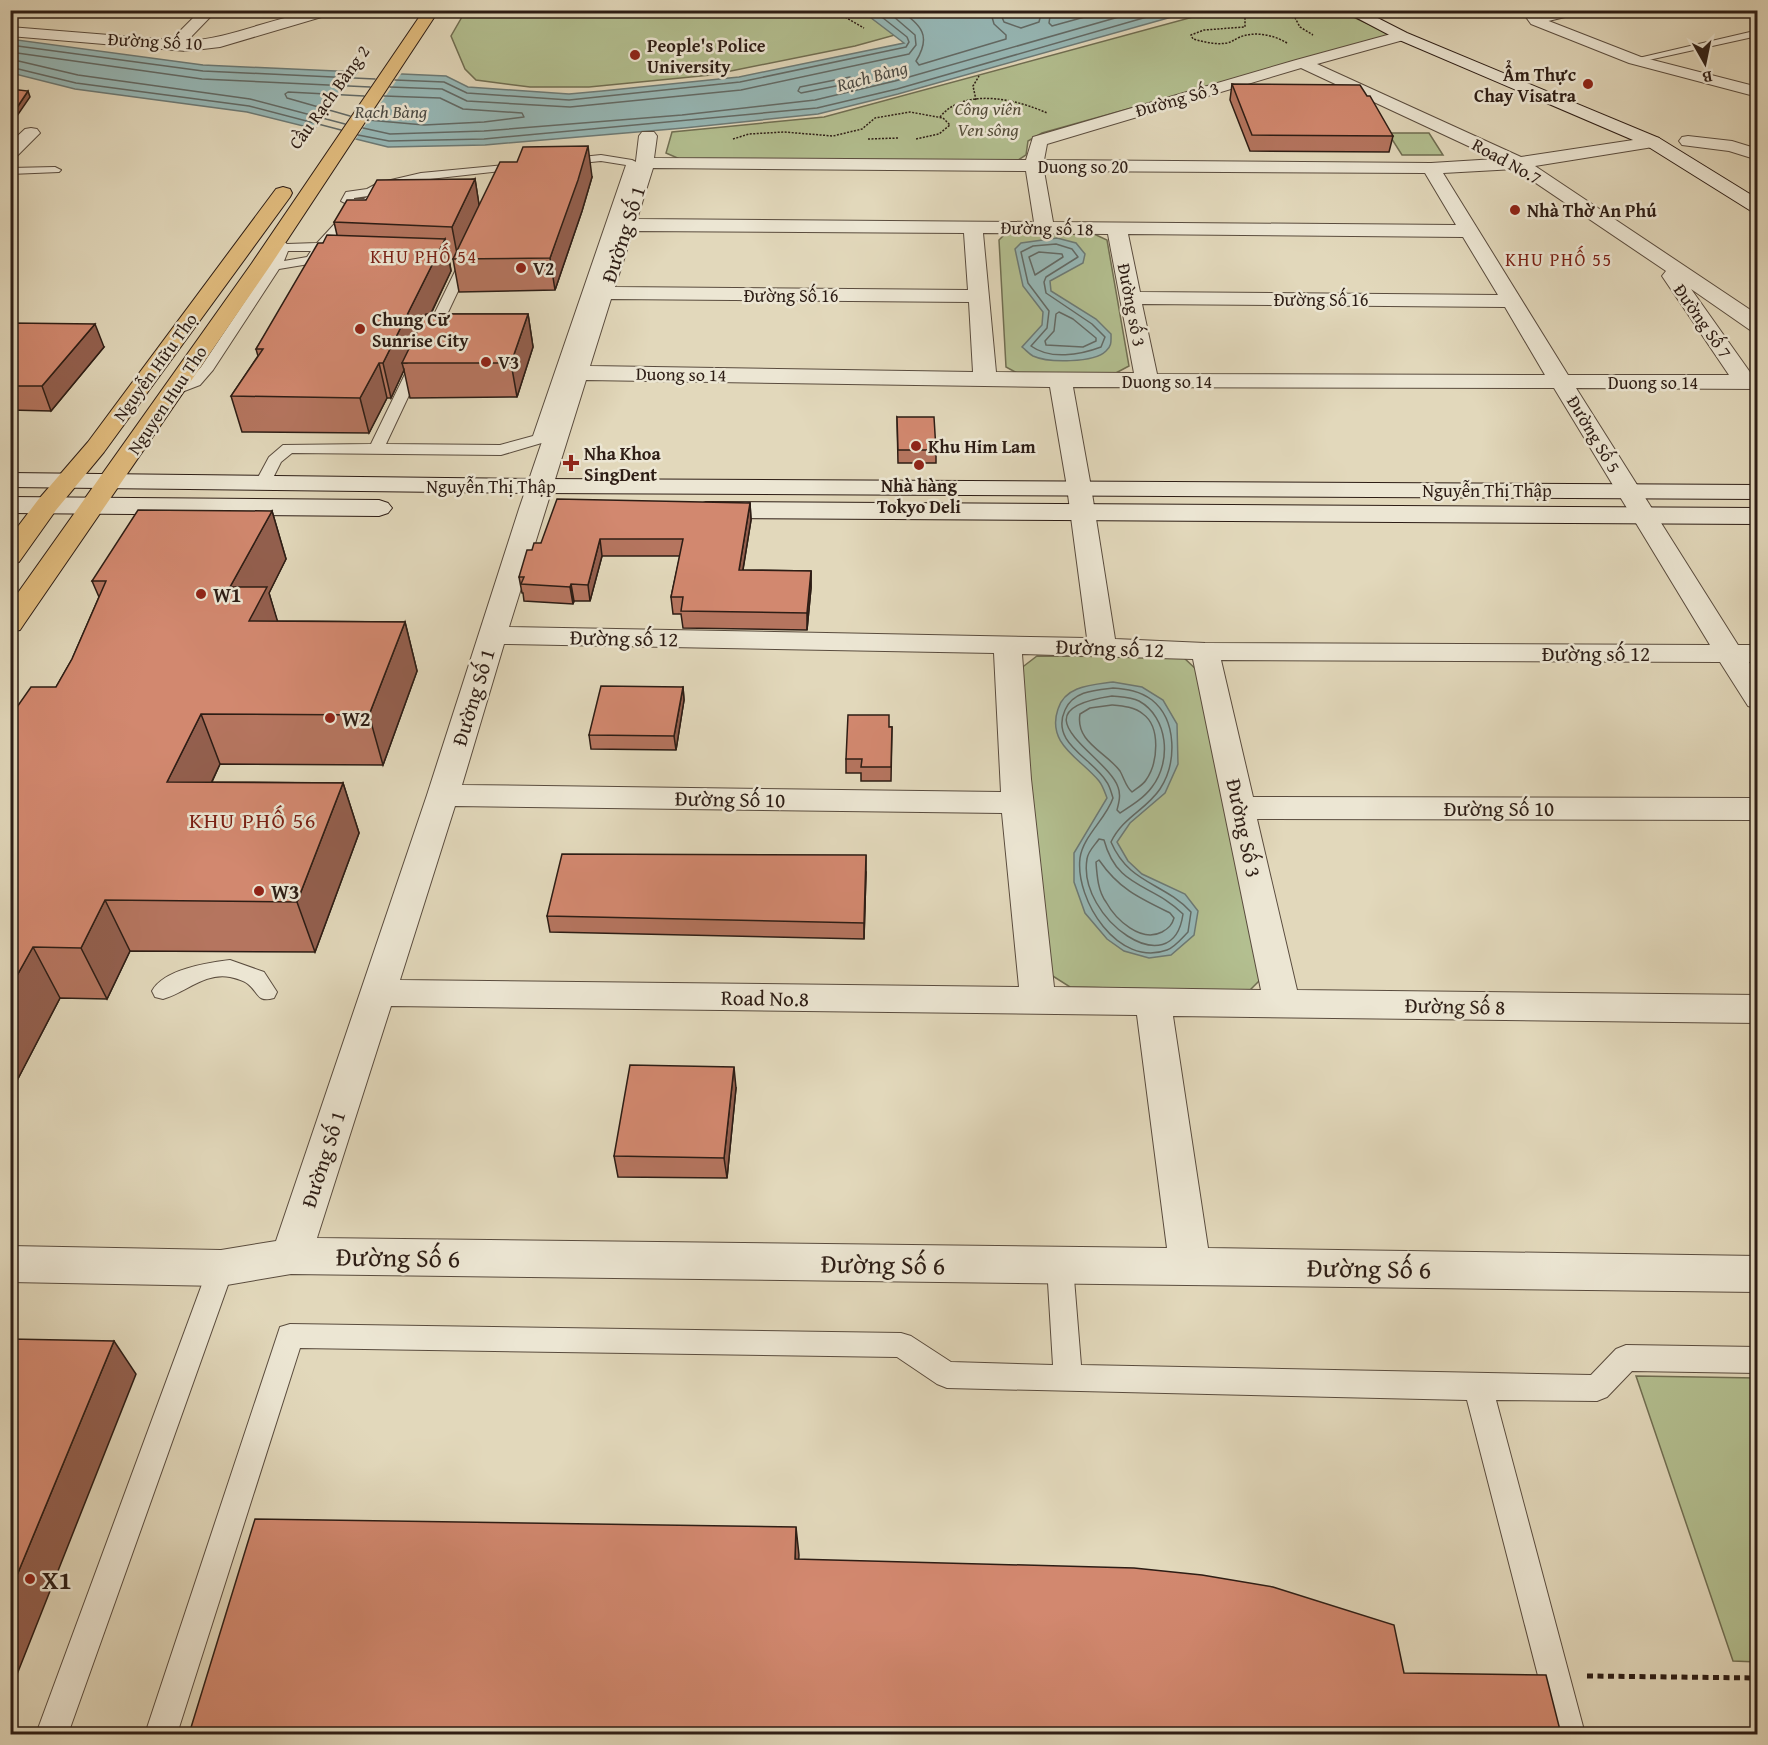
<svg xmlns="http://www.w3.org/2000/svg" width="1768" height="1745" font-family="'Gentium Book Plus',serif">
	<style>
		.green { fill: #b3bf90; stroke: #706e52; stroke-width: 1.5 }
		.water { fill: #96b8b7; stroke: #6c7a76; stroke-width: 1.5 }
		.pier { fill: #e2d8bb }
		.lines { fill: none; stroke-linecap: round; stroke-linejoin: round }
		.shore { stroke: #626a66; stroke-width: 1.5 }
		.service-casing { stroke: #5a4c3e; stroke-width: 2 }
		.minor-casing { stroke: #5a4c3e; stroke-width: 2 }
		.secondary-casing { stroke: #2d1d15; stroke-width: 2 }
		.primary-casing { stroke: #2d1d15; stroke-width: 2 }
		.path-far1 { stroke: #2d1d15; stroke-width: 1.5; stroke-dasharray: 2 1.5; stroke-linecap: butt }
		.path { stroke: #2d1d15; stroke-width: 5; stroke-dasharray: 6 4.5; stroke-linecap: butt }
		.service { fill: #ece6d3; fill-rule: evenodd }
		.minor { fill: #ece6d3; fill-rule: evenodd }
		.secondary { fill: #ece6d3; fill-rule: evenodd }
		.primary { fill: #e1bc7e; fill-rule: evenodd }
		.wall { fill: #b5755f; stroke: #2d1d15; stroke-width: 1.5 }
		.shaded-wall { fill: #935f4e; stroke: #2d1d15; stroke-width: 1.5 }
		.building { fill: #d2886f; stroke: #2d1d15; stroke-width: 1.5 }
		.poi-dot { fill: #8f2418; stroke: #ece6d3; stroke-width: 2 }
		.labels { text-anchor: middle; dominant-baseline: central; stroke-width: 5; stroke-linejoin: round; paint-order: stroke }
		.far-street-label { font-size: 18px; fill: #2d1d15; stroke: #ece6d3 }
		.far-poi-label { font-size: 18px; font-weight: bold; fill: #2d1d15; stroke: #ece6d3; text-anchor: start }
		.far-water-label { font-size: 18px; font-style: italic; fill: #4c4c46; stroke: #ece6d3 }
		.far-park-label { font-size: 18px; font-style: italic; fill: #554e3a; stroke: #ece6d3 }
		.far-neighbourhood-label { font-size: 18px; letter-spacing: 1.5px; fill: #7a1f14; stroke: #ece6d3 }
		.street-label { font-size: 21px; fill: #2d1d15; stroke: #ece6d3 }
		.poi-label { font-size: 21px; font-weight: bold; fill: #2d1d15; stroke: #ece6d3; text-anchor: start }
		.neighbourhood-label { font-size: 22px; letter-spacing: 1.5px; fill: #7a1f14; stroke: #ece6d3 }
		.near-street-label { font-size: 26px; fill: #2d1d15; stroke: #ece6d3 }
		.near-poi-label { font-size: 26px; font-weight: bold; fill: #2d1d15; stroke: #ece6d3; text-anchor: start }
	</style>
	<rect width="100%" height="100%" fill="#e2d8bb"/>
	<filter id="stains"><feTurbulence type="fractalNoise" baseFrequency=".00333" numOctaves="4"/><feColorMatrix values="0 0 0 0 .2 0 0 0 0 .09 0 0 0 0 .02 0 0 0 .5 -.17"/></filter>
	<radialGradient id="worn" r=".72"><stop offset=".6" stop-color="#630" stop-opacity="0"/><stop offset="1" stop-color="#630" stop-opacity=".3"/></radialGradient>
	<path class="green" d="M466,10L862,11L895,35L855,46L711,75L589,87H530L476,80L465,69L451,36Z
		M1215,11H1340L1388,33L1386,37L1042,133L1028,141L1026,155L1015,162L682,160L666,153L672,132L824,117Z
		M1388,133H1429L1443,155H1402Z
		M1006,233L1094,234L1107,240L1129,366L1114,374L1017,373L1006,367L999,240Z
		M1037,656L1183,657L1200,673L1263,977L1249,991L1070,987L1048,973L1020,669Z
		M1636,1376L1757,1378V1662L1733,1661Z"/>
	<path class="water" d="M984,10L1024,14L1038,10L1193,11L898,94L818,114L684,128L485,145L388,147L247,112L75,89L11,73L10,39L203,65L446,76L468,87L569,94L602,91L739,77L904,43L862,11Z
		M1057,238L1076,243L1085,254L1083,263L1050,281L1051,291L1096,319L1111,334C1111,341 1112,346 1106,351C1094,363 1048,363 1033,356C1029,354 1026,350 1022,347L1042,325L1043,312L1023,286L1015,249L1021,243Z
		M1113,682L1142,687L1163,700L1177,724L1178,764L1165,793L1130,823L1117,842L1128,861L1142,874L1185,894L1198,911L1194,935L1171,955L1149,958L1124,951L1107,939L1085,913L1074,882V853L1107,798C1105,793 1103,786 1099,781C1080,758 1046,744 1058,709C1065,686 1091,685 1113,682Z"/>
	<path class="pier" d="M360,70L403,71L353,143L313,132Z"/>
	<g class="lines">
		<path class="shore" d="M900,10C921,26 932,35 916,61L919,65L1006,39V35L994,24L990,10
			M999,10L1004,22L1021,28L1039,22L1042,10
			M1051,10L1049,23L1052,26L1110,10
			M10,45L203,71L375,79
			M10,52L202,79L370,87
			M10,59L78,75L250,99L345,124
			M10,67L76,83L249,106L341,130
			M850,77L853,79L851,83L801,93L798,91L800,87Z
			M395,80L444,82L467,93L569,100L740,82L906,47L909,42L907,37L873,10
			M390,87L442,89L467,101L570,107L741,90L909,54L916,45L915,35L886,10
			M350,116L287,98L285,94L288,92L364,96
			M368,120L424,125L484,122L524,117L522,113L463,109L440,98L384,96
			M363,128L390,134L484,131L682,115L815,100L895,81L1143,10
			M358,135L389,141L484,139L817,108L897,89L1171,10
			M1056,244L1072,249L1078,257L1046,277L1044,282L1046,293L1092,324L1105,337L1101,347C1080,355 1050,360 1031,346L1047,328L1049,311L1028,283L1021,252L1033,246Z
			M1039,252L1062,254L1063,257L1035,275L1029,257Z
			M1059,312L1073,319L1096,338V341L1083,347L1046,345L1045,341L1054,331L1056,314Z
			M1113,688C1127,689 1140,691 1152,700C1177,720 1177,763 1160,789C1146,810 1123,817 1111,842C1129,884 1163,882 1191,912L1188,932C1182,938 1175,947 1167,950C1118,968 1075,900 1080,858C1083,836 1106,819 1113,798C1111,792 1110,786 1106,781C1092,758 1050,743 1065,710C1073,691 1095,690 1113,688Z
			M1112,696C1121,697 1131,697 1139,701C1168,717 1172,761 1152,787C1144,798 1131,806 1120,813L1117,810C1119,802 1121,795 1118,787C1107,755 1011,711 1112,696Z
			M1112,705C1123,706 1135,707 1143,714C1161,727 1158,763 1146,780C1143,785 1137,788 1132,792C1126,787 1124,778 1120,771C1106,752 1075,742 1080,714L1090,708Z
			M1099,839L1104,840C1117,889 1152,883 1183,914C1173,987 1077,918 1087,859C1088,851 1095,845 1099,839Z
			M1099,860C1119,889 1139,898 1170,913L1174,918C1172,925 1169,928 1162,932C1141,943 1116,920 1106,902C1098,891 1097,876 1096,862Z"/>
		<defs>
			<path id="service" d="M1574,10H1594L1536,24L1531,21Z
				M1750,32L1753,33V37L1635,63L1630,60Z
				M601,155L632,160L638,163L545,442L501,455L292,453L281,462L269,486H257L255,483L269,457L283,445L371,444L463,255L469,251L475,255L386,444L500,445L533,436L626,165L601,161L562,165L556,162L562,159Z
				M525,163L531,166L529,168L421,180L379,192L384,196C378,203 372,203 363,207C356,210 323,252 315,263L279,269L213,370L200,385L174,395L167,391L190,379L201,367L266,270L258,269L257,266L258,263L270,262L276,252L268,251L266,248L271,244L272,239H280L287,244L317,243L351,206L341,201L346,192L367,189L378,183L421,173ZM368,196L364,199H354V198ZM288,251H311L307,257L284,261Z
				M55,167L61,170L59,172L10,174V168Z
				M230,960L264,972L277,992L274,998C257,1003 259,993 248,984C245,981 235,978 230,977C205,972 185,993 163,999L155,997L152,991C164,969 207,963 230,960Z
				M1060,1255L1069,1258L1073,1266L1081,1365L1591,1375L1616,1349L1626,1345L1758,1347V1373L1632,1371L1607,1397L1597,1401L1496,1400L1585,1734H1553L1467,1400L947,1388L937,1384L897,1357L300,1348L177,1734H145L280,1327L290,1324L901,1333L911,1336L951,1362L1053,1365L1047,1266L1051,1258Z
				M221,1256L230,1260L234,1268L68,1734H36L208,1268L212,1260Z"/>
			<path id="minor" d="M201,10H217L187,41C239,38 285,10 337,10L335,13L220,47L186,51L10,36V27L171,40Z
				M1521,10H1536L1541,18L1641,57L1758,87V97L1629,63L1531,24Z
				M1402,31L1410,36L1407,39L1317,64L1521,157L1653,137L1659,138L1662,142L1659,146L1653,147L1535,166L1758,315V331L1750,330L1691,289L1752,375H1758V389L1576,388L1738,645H1758V662H1749L1758,676V709L1748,706L1720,662L1221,660L1253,797L1758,798V820L1257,819L1297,990L1758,995V1023L1173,1016L1208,1248L1758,1256V1292L291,1274L221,1286L10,1282V1246L221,1250L276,1241L427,795L519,509L635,169L639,136L642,132H654L657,136L654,158L1026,160L1033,137L1296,60ZM1301,68L1496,159L1431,163L1044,160L1047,144ZM653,168L1026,171L1034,222L637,219ZM1515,169L1666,271L1662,276L1729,375H1568L1443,173ZM1044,171L1425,173L1456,225L1053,222ZM633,231L964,233L968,290L615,287ZM983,233L1108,234L1134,373L996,372ZM1128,234L1463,237L1498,295L1140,292ZM611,299L969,302L973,372L590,366ZM1142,304L1505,307L1545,375L1157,374ZM586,380L1050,387L1067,487L1087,638L509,627ZM1073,387L1554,388L1710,645L1205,643L1115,639L1091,487ZM504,644L994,653L1001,792L462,785ZM1022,654L1193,659L1261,990L1054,987L1031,779ZM455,806L1002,813L1019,987L400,980ZM391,1006L1137,1015L1167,1248L317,1238Z
				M31,128L37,129L40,133L16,157L10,158V143L25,129Z
				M1688,136L1732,141L1758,149V160L1729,151L1682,145L1679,141L1682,137Z"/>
			<path id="secondary" d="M1342,10H1362L1407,33L1659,138L1758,199V213L1751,211L1647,146L1397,39Z
				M10,473L540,479L1758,485V499L540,493L10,487Z
				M10,497L379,500L388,503L392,508L388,513L379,516L10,513Z
				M706,502L1758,508V524L706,518L697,515L693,510L697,505Z"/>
			<path id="primary" d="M424,10H439L270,266L24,624L20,630L10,632V604L252,263Z
				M283,187L290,189L292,193L290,197L104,452L56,510L19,562L10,564V537L38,500L88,442L276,189Z"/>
		</defs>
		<use href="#service" class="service-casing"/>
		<use href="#minor" class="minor-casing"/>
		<use href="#secondary" class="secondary-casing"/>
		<use href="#primary" class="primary-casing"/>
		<path class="path-far1" d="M833,10L864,28
			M1287,43C1274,35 1255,31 1240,37C1235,39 1232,42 1227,43C1216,45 1204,42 1193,39L1191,35L1204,30L1245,27V15L1257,11H1270L1295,18L1300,27L1313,35
			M976,100L973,86L979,76
			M940,117C964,87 1016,99 1047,113
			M733,139L749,134L784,132L833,136L862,129L875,118L910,112L943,118L950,125L939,134L916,139
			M868,139L899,138"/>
		<path class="path" d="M1587,1676L1758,1678"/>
		<use href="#service" class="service"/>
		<use href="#minor" class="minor"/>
		<use href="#secondary" class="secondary"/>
		<use href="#primary" class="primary"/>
	</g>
	<path class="wall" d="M1232,84L1393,136L1389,152L1250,151L1230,100Z
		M592,177L582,211L555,290L459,292L453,259L449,258L451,271L431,314H528L533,347L517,397L410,398L404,370L391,398H387L369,433L242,432L231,396L258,356L256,349L323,243L337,235L334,222L366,200L475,179L479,205Z
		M10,323L104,347L51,411L10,410Z
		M897,417L936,450V463H898Z
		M750,503L751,520L743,570L811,571V588L807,630L683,628L681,614H673L671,597L680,556H602L590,601H574L573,604L524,601L523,593H522L519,577L532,550L541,543Z
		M272,511L286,559L269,593L277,621L405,622L417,671L383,765L220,764L212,782L343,783L359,833L315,952L130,951L107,999L60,998L10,1094L56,687L72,659L99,597L92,581Z
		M683,687L684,700L676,750L591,749L589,735Z
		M889,727H892L891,781H861V773H846V759Z
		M866,872L864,939L550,932L547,916Z
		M736,1088L727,1178L618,1177L614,1156Z"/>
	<path class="shaded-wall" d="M28,91L30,97L10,126V118Z
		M588,146L592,177L582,211L555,290L550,258Z
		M475,179L480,211L458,259L452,227Z
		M445,239L451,271L407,363H402L404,370L391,398L383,363Z
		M528,314L533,347L517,397L511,363Z
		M95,324L104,347L51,411L42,386Z
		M379,363L387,398L369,433L360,398Z
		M750,503L751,520L740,587L739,570Z
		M272,511L286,559L269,593L282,636L266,670L230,587Z
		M600,539L602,556L590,601L588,585Z
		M811,571V588L807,630V613Z
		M571,584L574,601L573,604L570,587Z
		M405,622L417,671L383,765L369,715Z
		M683,687L684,700L676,750L674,736Z
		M201,714L220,764L188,832L167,782Z
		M343,783L359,833L315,952L297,902Z
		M866,855V872L864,939V923Z
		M105,900L130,951L107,999L81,948Z
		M33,947L60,998L10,1094V988Z
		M734,1067L736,1088L727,1178L724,1158Z
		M114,1341L136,1374L10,1692V1592Z
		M796,1527L799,1555L797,1587L795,1559Z"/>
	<path class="building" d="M1232,84L1360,85L1367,96H1370L1393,136L1252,135Z
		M10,89L28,91L10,118Z
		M588,146L578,180L550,258L453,259L500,162H517L523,147Z
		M475,179L452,227L334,222L347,200H366L377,180Z
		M327,235L445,239L383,363H379L360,398L231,396L263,349H256L318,243H323Z
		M426,314H528L511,363H402Z
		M10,323L95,324L42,386H10Z
		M897,417H934L936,450H898Z
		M557,499L750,503L739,570L811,571L807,613L681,611L683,597H671L683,539H600L588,585L571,584L570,587L521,584L524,577H519L527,550H532L534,543H541Z
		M138,510L272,511L230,587H267L249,621L405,622L369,715L201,714L167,782L343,783L297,902L105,900L81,948L33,947L10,988V717L31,687H56L72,659L106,581H92Z
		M601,686L683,687L674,736L589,735Z
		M848,715H889V727H892L891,767H861L862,759H846Z
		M562,854L866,855L864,923L547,916Z
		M630,1065L734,1067L724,1158L614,1156Z
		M10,1339L114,1341L10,1592Z
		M255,1519L796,1527L795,1559L1134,1568L1202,1575L1273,1587L1394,1625L1404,1673L1546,1675L1561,1734H189Z"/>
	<g class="poi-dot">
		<circle cx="635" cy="55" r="6"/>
		<circle cx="1588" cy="84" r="6"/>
		<circle cx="1515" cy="210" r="6"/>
		<circle cx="521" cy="268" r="6"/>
		<circle cx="360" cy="329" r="6"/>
		<circle cx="486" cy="362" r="6"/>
		<circle cx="916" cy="446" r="6"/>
		<path d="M568 454h6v6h6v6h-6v6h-6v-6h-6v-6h6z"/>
		<circle cx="919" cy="465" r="6"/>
		<circle cx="201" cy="594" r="6"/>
		<circle cx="330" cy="718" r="6"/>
		<circle cx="259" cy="891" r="6"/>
		<circle cx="30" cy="1579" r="6"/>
	</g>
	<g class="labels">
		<g class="far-street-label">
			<text transform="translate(155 41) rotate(3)">Đường Số 10</text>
			<text transform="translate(329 97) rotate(-54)">Cầu Rạch Bàng 2</text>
			<text transform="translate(1177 99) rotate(-16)">Đường Số 3</text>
			<text transform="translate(1507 161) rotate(29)">Road No.7</text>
			<text x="1083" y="166">Duong so 20</text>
			<text transform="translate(1047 228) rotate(1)">Đường số 18</text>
			<text x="791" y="295">Đường Số 16</text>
			<text x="1321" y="299">Đường Số 16</text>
			<text transform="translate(1132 305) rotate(79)">Đường số 3</text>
			<text transform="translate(1703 321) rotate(55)">Đường Số 7</text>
			<text transform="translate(155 367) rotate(-54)">Nguyễn Hữu Thọ</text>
			<text transform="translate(681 374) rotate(1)">Duong so 14</text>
			<text x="1167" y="381">Duong so 14</text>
			<text x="1653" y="382">Duong so 14</text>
			<text transform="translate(167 400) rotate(-56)">Nguyen Huu Tho</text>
			<text transform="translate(1594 434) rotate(59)">Đường Số 5</text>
			<text x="491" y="486">Nguyễn Thị Thập</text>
			<text x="1487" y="490">Nguyễn Thị Thập</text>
		</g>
		<g class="far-poi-label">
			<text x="647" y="45">People's Police<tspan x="647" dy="21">University</tspan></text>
			<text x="1576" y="74" text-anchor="end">Ẩm Thực<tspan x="1576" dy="21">Chay Visatra</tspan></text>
			<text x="1527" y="210">Nhà Thờ An Phú</text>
			<text x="533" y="268">V2</text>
			<text x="372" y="319">Chung Cư<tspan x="372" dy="21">Sunrise City</tspan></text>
			<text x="498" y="362">V3</text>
			<text x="928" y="446">Khu Him Lam</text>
			<text x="584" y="453">Nha Khoa<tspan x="584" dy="21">SingDent</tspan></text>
			<text x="919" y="485" text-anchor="middle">Nhà hàng<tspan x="919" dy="21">Tokyo Deli</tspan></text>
		</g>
		<g class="far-water-label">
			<text transform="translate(872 76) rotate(-15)">Rạch Bàng</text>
			<text x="391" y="111">Rạch Bàng</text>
		</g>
		<g class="far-park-label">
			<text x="988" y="108">Công viên<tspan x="988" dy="21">Ven sông</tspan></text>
		</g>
		<g class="far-neighbourhood-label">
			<text x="424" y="256">KHU PHỐ 54</text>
			<text x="1559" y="259">KHU PHỐ 55</text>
		</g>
		<g class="street-label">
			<text transform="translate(623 234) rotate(-72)">Đường Số 1</text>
			<text transform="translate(624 638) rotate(1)">Đường số 12</text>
			<text transform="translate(1110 648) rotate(2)">Đường số 12</text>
			<text x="1596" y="653">Đường số 12</text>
			<text transform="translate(473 697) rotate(-73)">Đường Số 1</text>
			<text transform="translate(730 799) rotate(1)">Đường Số 10</text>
			<text x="1499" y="808">Đường Số 10</text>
			<text transform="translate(1244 828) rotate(78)">Đường Số 3</text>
			<text transform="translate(765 998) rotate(1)">Road No.8</text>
			<text transform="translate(1455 1006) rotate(1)">Đường Số 8</text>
			<text transform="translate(323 1159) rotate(-72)">Đường Số 1</text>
		</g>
		<g class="poi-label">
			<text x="213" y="594">W1</text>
			<text x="342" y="718">W2</text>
			<text x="271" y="891">W3</text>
		</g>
		<g class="neighbourhood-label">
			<text x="253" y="820">KHU PHỐ 56</text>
		</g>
		<g class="near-street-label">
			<text transform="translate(398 1257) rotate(1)">Đường Số 6</text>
			<text transform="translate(883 1264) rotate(1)">Đường Số 6</text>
			<text transform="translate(1369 1268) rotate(1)">Đường Số 6</text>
		</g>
		<g class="near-poi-label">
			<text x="42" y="1579">X1</text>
		</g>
	</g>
	<rect width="1768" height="1745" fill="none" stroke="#e2d8bb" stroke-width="36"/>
	<rect x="12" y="12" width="1744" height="1721" fill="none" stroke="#2d1d15" stroke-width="3"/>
	<rect x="18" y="18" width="1732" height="1709" fill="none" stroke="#2d1d15" stroke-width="1.5"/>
	<g transform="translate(1705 63) rotate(171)" stroke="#ece6d3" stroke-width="4.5" paint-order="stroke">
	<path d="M0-4.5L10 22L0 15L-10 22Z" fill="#2d1d15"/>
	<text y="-9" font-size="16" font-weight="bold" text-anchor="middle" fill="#2d1d15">B</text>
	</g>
	<rect width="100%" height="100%" filter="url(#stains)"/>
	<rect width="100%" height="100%" fill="url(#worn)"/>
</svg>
